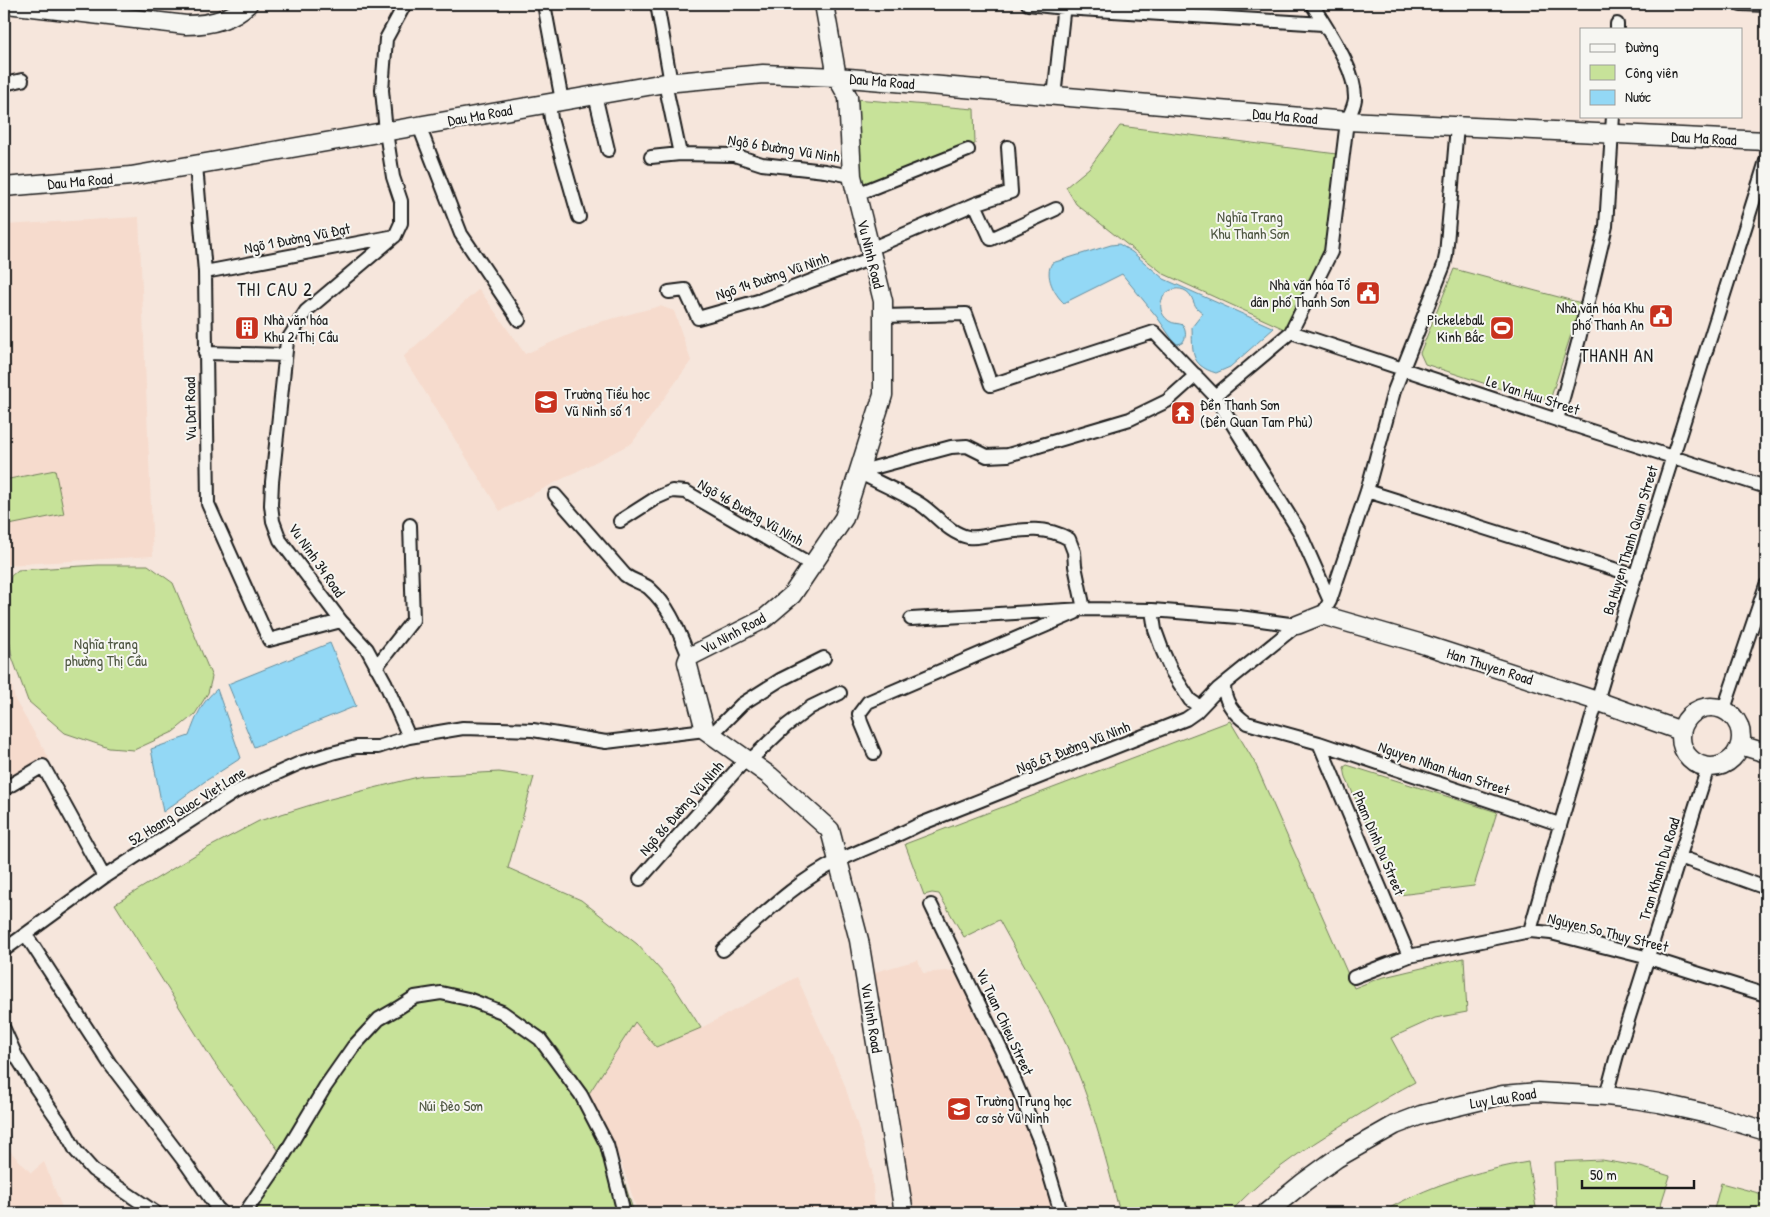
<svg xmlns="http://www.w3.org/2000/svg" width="1770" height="1217" font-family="'Patrick Hand',sans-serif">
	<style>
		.built { fill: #f6dbcd }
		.green { fill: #c7e299; stroke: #727f5a }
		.water { fill: #93d8f5; stroke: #638d9e }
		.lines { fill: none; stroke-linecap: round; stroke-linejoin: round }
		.street-casing { stroke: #1c1c1c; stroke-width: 16 }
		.secondary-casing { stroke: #1c1c1c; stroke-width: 21 }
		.street { stroke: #f6f6f2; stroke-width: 12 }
		.secondary { stroke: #f6f6f2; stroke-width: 18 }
		.labels { text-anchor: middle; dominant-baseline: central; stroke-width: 4; stroke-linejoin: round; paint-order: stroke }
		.street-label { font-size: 15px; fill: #1c1c1c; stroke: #f6f6f2 }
		.park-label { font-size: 15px; fill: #4f5742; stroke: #f6f6f2 }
		.poi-label { font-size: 15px; fill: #1c1c1c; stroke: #f6f6f2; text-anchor: start }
		.quarter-label { font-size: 18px; letter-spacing: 1px; fill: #1c1c1c; stroke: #f6f6f2 }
	</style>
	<rect width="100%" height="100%" fill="#f6e6dc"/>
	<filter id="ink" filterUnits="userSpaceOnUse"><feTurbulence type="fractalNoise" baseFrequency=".02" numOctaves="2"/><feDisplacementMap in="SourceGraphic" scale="10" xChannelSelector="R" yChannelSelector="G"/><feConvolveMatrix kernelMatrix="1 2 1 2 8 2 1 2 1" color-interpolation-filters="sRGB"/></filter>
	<g filter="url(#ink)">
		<path class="built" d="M139,217L153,556L5,565L7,663L15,700L49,758L4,786V225Z
			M479,289L525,354L596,323L660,306L674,311L691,361L632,443L500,511L403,357Z
			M918,960L923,973L957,970L1005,1074L1030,1132L1045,1174L1056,1213H912L894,1086L871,973Z
			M797,977L844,1083L872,1171L875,1213H638L621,1162L588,1095L635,1022L656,1047L701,1028Z
			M4,1147H6L31,1173L44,1162L64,1213H4Z"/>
		<path class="green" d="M855,99L974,109L975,144L859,187Z
			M1120,126L1337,154L1331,252L1291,332L1164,274L1076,204L1066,187L1089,168Z
			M1454,269L1581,303L1551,397L1538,401L1425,364L1420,353Z
			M55,470L64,514L4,526V480Z
			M98,565H148L173,583L212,677L208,693L195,714L173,732L134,750L109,748L65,733L28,701L12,657L9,639L8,591L11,576L18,570Z
			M1230,721L1255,763L1354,988L1380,978L1464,958L1467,1012L1435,1018L1391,1038L1415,1082C1381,1100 1349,1121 1316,1142C1286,1162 1254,1185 1230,1213H1120C1107,1163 1094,1111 1074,1063C1055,1015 1024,966 999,920L964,937L939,894L932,893L924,895L905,844Z
			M1347,765L1497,812L1474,886L1399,895L1346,778L1344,767Z
			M499,772L534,777L508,868L581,900L637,944L672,983L701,1028L656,1047L635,1022L588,1095L570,1065L545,1033L515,1013L466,994L416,995L343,1055L279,1151L213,1061L115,904L200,852L259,821L330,799L422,776Z
			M452,993L510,1014L585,1095L618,1162L634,1213H248L337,1075L371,1032L417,1000Z
			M1602,1160L1637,1166L1670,1176L1658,1213H1557L1554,1162Z
			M1528,1162L1537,1213H1381C1426,1186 1477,1171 1528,1162Z
			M1721,1183L1766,1195V1213H1713Z"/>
		<path class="water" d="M1119,244L1132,252L1164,279L1274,328L1230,367L1216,373C1189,365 1193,351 1192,327L1203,313C1201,311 1199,310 1197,308C1192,302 1193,294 1184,290C1165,283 1151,308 1169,321C1173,324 1179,323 1183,325C1186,332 1187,337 1182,343L1177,344L1172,339L1157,317L1122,274L1064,303C1054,294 1044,275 1052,263L1111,245Z
			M330,643L356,706L254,747L228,684Z
			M217,689L241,758L204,782L163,812L151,749L189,736C196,718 201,702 217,689Z"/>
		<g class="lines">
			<defs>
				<path id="street" d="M405,4L386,39L382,90L386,132L393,177L401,201V223L395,236L306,311L287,341L272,482L271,505L273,521L280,540L341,621L367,649L385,682L409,737L463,728L533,730L606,742L705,730
					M544,4L562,101
					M657,4L671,83
					M1028,4L1064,8L1323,24
					M1741,4L1766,5
					M1617,29V24
					M665,83L680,154
					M4,84L22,80
					M595,95L608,150
					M1054,97L1064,4
					M549,103L551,119L579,217
					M419,126L461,234L519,320
					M651,157L680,154L734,155L762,164L825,171L852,176
					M196,165L205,272L208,504L269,640L341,621
					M857,194L968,150
					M975,204L1011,192L1008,147
					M870,249L975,204L991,239L1056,209
					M205,272L395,236
					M669,292L685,290L698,318L758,301L872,258
					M883,316L966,314L991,385L1154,332L1215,396L1291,332L1331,252L1347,121C1350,114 1354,107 1355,99C1356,68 1327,30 1312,4
					M1291,332L1557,420L1766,487
					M205,353L285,355
					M1215,396L1299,531L1330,601
					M1557,420L1579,339L1606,226L1613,116
					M858,472L951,447L967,446L987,456L1008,455L1130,419L1167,401L1196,375
					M858,472C879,483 901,492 920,504C936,514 948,533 968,537C976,538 986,536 994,534C1021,530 1044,525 1069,539L1074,552L1075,566L1084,609
					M1367,491L1636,576
					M555,495L625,575C633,581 643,583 649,588C671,608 678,630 689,657
					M620,521L656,498L672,491L686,492L812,565
					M1152,610L1155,630L1163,652L1172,672L1190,700L1200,707
					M1322,615L1330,601L1367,491L1394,391L1444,265L1446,255L1457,126
					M911,619L1084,609L1152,610L1239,617L1297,625
					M376,667L413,620L410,525
					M1224,685C1224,701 1234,714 1247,723L1319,743L1559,824
					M1724,709L1766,585
					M711,735L742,704L780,680L824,658
					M1319,743L1409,956
					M874,753L861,722L859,714L868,702L1075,613
					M749,761L786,726L811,707L840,693
					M4,789L43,766L104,877
					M1680,857L1766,888
					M640,879L746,759
					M931,905L1007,1062L1040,1142L1061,1213
					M1530,931C1602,672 1686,417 1766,161
					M26,935L110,1064L187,1165L217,1208L222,1213
					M4,950L104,877L235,792L300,763L332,753L356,747H378L409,737
					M723,950C759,919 795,882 838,861C864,848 892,839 918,825L1186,719L1196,712L1218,689L1297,625
					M1354,977L1409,956L1530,931L1551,933L1649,958L1766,995
					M4,1029L16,1056L36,1088L63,1127L76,1151L93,1170L156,1213
					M1606,1096L1617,1055L1708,767
					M245,1213L280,1162L325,1087L353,1047L379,1019L398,1008L415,997L441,993L468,999L502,1012L540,1039L581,1095L607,1145L624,1213"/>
				<path id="secondary" d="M7,4L186,25C209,25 231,20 248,4
					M824,4L837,77L848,97L852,176L883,301V395L844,518L792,595L764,619L689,657L687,662L705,730L770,776L830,830L859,940L904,1213
					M4,187L131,176L665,83L763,74L837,77L1347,121L1766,141
					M1297,625L1322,615L1419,643L1597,701L1681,731
					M1681 737a30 30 0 1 1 60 0a30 30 0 1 1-60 0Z
					M1740,745L1766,753
					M1266,1213L1304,1182L1337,1158L1395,1125L1421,1115L1503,1095L1538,1092L1606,1096L1634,1099L1659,1103L1712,1115L1766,1131"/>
			</defs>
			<use href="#street" class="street-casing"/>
			<use href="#secondary" class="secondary-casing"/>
			<use href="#street" class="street"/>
			<use href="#secondary" class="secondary"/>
		</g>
	</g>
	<defs>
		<symbol id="civic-square" viewBox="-11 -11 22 22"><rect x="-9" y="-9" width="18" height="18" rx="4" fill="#c8321e" stroke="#f6f6f2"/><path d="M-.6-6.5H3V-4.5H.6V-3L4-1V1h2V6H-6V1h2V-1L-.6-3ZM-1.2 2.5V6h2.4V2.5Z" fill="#fff"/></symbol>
		<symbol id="building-square" viewBox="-11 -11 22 22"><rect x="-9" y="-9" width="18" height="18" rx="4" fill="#c8321e" stroke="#f6f6f2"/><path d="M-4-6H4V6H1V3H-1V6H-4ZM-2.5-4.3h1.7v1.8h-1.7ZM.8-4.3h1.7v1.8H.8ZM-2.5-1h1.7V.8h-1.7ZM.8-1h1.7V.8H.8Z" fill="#fff"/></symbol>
		<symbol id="stadium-square" viewBox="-11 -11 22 22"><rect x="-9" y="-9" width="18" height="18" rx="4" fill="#c8321e" stroke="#f6f6f2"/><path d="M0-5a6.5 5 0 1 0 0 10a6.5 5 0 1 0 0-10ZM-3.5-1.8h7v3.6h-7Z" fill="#fff"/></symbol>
		<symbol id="school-square" viewBox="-11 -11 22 22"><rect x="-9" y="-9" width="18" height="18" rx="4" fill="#c8321e" stroke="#f6f6f2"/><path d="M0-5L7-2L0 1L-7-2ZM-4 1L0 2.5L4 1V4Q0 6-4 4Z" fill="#fff"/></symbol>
		<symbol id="temple-square" viewBox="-11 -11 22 22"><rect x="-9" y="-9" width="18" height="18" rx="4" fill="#c8321e" stroke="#f6f6f2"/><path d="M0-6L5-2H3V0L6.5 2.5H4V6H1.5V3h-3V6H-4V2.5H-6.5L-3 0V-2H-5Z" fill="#fff"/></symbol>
	</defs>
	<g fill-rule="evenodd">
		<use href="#civic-square" x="1354" y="279" width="28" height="28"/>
		<use href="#civic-square" x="1647" y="302" width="28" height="28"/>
		<use href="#building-square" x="233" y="314" width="28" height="28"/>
		<use href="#stadium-square" x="1488" y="314" width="28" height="28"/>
		<use href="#school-square" x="532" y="388" width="28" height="28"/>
		<use href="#temple-square" x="1169" y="399" width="28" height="28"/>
		<use href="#school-square" x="945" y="1095" width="28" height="28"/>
	</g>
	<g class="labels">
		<g class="street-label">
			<text transform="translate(882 81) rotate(5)">Dau Ma Road</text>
			<text transform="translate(480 115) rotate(-10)">Dau Ma Road</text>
			<text transform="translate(1285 116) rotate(5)">Dau Ma Road</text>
			<text transform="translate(1704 138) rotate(3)">Dau Ma Road</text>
			<text transform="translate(784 148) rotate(9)">Ngõ 6 Đường Vũ Ninh</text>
			<text transform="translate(80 181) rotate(-5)">Dau Ma Road</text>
			<text transform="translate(297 238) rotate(-11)">Ngõ 1 Đường Vũ Đạt</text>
			<text transform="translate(871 254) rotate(76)">Vu Ninh Road</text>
			<text transform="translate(772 276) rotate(-19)">Ngõ 14 Đường Vũ Ninh</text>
			<text transform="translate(1533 395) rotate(18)">Le Van Huu Street</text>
			<text transform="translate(190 409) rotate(-91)">Vu Dat Road</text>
			<text transform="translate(751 512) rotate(30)">Ngõ 46 Đường Vũ Ninh</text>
			<text transform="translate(1630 540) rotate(-73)">Ba Huyen Thanh Quan Street</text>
			<text transform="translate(317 560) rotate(55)">Vu Ninh 34 Road</text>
			<text transform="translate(733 633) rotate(-28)">Vu Ninh Road</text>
			<text transform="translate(1490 666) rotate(18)">Han Thuyen Road</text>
			<text transform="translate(1073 747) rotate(-21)">Ngõ 67 Đường Vũ Ninh</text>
			<text transform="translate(1444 768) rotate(19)">Nguyen Nhan Huan Street</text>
			<text transform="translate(187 806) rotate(-32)">52 Hoang Quoc Viet Lane</text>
			<text transform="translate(681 808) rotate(-49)">Ngõ 86 Đường Vũ Ninh</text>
			<text transform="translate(1379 843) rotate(67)">Pham Dinh Du Street</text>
			<text transform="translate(1659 869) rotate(-73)">Tran Khanh Du Road</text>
			<text transform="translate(1608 932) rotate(14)">Nguyen So Thuy Street</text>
			<text transform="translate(872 1018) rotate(81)">Vu Ninh Road</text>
			<text transform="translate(1005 1022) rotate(65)">Vu Tuan Chieu Street</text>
			<text transform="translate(1503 1098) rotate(-9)">Luy Lau Road</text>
		</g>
		<g class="park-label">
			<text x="1250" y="216">Nghĩa Trang<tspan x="1250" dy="17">Khu Thanh Sơn</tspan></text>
			<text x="106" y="643">Nghĩa trang<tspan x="106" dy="17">phường Thị Cầu</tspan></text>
			<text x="451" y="1105">Núi Đèo Sơn</text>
		</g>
		<g class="poi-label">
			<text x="1350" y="284" text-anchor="end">Nhà văn hóa Tổ<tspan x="1350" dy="17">dân phố Thanh Sơn</tspan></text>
			<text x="1644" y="307" text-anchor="end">Nhà văn hóa Khu<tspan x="1644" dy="17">phố Thanh An</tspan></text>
			<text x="264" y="319">Nhà văn hóa<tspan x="264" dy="17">Khu 2 Thị Cầu</tspan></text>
			<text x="1484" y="319" text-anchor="end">Pickeleball<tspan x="1484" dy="17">Kinh Bắc</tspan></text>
			<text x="564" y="393">Trường Tiểu học<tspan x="564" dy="17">Vũ Ninh số 1</tspan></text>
			<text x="1200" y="404">Đền Thanh Sơn<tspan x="1200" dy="17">(Đền Quan Tam Phủ)</tspan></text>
			<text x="976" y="1100">Trường Trung học<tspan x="976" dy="17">cơ sở Vũ Ninh</tspan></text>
		</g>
		<g class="quarter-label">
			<text x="275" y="289">THI CAU 2</text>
			<text x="1617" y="355">THANH AN</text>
		</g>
	</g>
	<rect width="1770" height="1217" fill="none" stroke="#f6f6f2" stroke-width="20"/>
	<rect x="10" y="10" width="1750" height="1197" fill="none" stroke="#1c1c1c" stroke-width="2" filter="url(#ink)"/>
	<rect x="1580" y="28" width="162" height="90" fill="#f6f6f2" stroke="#9f9f9c"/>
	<rect x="1590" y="44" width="25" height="8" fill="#f6f6f2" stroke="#9f9f9c"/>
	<text x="1625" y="52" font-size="15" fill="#1c1c1c">Đường</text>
	<rect x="1590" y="65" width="25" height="15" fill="#c7e299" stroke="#9f9f9c"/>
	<text x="1625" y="78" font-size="15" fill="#1c1c1c">Công viên</text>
	<rect x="1590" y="90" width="25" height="15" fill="#93d8f5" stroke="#9f9f9c"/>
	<text x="1625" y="102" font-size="15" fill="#1c1c1c">Nước</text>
	<path d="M1582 1180v8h112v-8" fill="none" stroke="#1c1c1c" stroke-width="2.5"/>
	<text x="1590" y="1180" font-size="15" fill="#1c1c1c" stroke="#f6f6f2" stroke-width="4" paint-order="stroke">50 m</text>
</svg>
